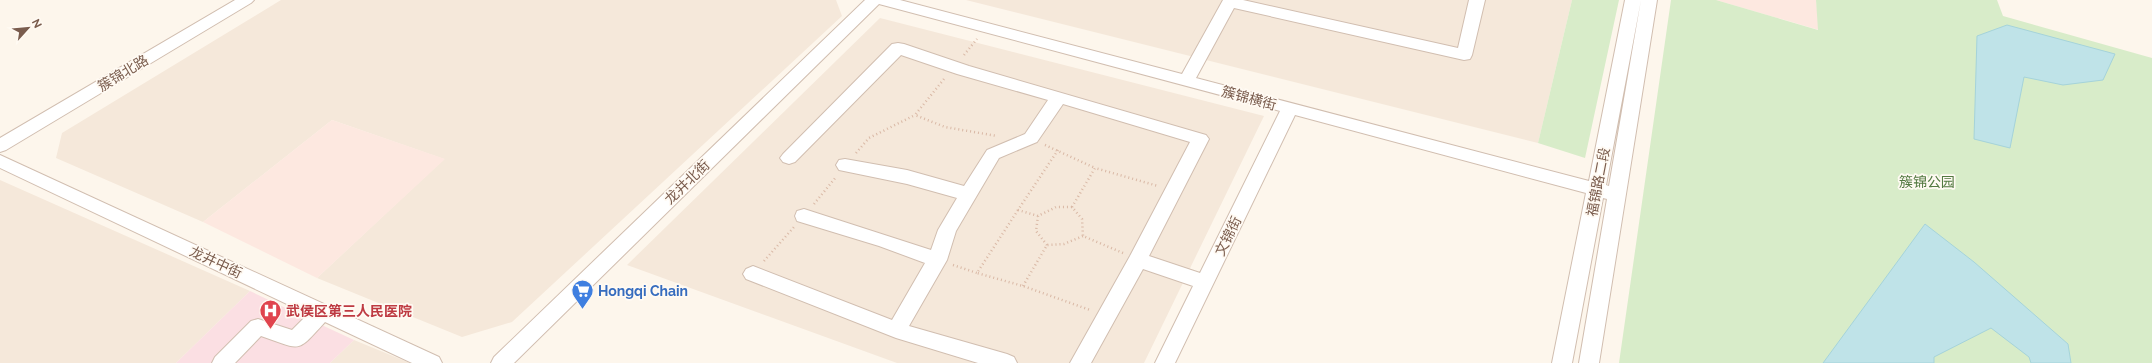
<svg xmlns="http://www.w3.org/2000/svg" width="2152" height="363" font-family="Raleway,'Noto Sans SC',sans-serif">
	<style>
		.residential { fill: #f5e8da }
		.commercial { fill: #fde8e0 }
		.medical { fill: #fbdfe3 }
		.green { fill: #d8ecc9 }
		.water { fill: #bfe3e8; stroke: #a5d3da }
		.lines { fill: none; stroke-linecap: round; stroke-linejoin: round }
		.minor-casing { stroke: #d1beb0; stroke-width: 2 }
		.path { stroke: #d9b8a5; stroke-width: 2.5; stroke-dasharray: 1 3; stroke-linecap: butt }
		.minor { fill: #fff; fill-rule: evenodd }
		.labels { text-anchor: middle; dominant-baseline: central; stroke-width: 3.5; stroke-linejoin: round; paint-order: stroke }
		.street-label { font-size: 14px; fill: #7a5c4d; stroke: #fffaf3 }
		.park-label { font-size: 14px; fill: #537a41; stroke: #fffaf3 }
		.shop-label { font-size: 14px; font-weight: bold; fill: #366cbe; stroke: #fffaf3; text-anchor: start }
		.health-label { font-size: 14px; font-weight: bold; fill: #be3a42; stroke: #fffaf3; text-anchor: start }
	</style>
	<rect width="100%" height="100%" fill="#fdf6ec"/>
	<path class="residential" d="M281,0H836L842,16L512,322L462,337L317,278L444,159L332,120L203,222L56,158L62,133Z
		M966,0H1572L1538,143Z
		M880,18L1264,116L1144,363H897L627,265Z
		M0,180L250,291L176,363H0Z
		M354,340L410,363H330Z"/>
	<path class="commercial" d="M1716,0H1816L1819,30Z
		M332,120L445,159L317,278L203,222Z"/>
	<path class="medical" d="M250,291L313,321L354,340L330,363H176Z"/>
	<path class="green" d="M1572,0H1619L1585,158L1538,143Z
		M1671,0H1716L1818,30L1816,0H1997L2003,16L2152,58V363H1619Z"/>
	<path class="water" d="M2007,25L2115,54L2103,80L2063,85L2024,77L2010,148L1974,139L1977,36Z
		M1925,224L1974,262L2068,344L2071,363H2031L2029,357L1991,328L1934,357V363H1823Z"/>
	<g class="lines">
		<defs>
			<path id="minor" d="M235,0H254L251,3L6,150L0,152V138Z
				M865,0H900L1182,74L1223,0H1243L1458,48L1469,0H1485L1472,55L1470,59L1464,60L1234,8L1196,78L1589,181L1625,0H1641L1606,185L1609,186L1641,0H1657L1599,363H1579L1607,199L1603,198L1572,363H1552L1586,193L1295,115L1175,363H1155L1193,286L1143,269L1091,363H1070L1130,256L1190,142L1063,104L1037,142L999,158L956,231L947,260L909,326L1007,354L1014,357L1017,363H978L896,338L746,279L743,274L746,269L753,266L892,320L925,263L879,246L797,221L795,216L797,211L804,209L931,250L938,230L957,198L907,184L839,170L836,165L839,160L845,159L907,170L964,186L987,150L1025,134L1048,100L957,74L901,55L795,162L789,164L783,162L780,158L783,154L892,44L898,43L904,44L969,66L1206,135L1209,139L1149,256L1200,273L1280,111L879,4L514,363H491L494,357Z
				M0,155L439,357L442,363H412L325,322C296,354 302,350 261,336L235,363H212L215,357L251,321L258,319L292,330L308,314L0,168Z"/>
		</defs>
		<use href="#minor" class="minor-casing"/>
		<path class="path" d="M964,55L977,39
			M944,79L915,115L945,127L997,136
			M1045,145L1095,168
			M856,153L869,138L915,115
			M814,204L836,177
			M1018,210L977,273L1023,286L1090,310
			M1038,216L1018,210L1058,150
			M1047,245L1036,231L1038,216L1056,207H1072
			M1123,253L1083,236L1082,219L1072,207L1095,168L1158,186
			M764,261L794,227
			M953,265L977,273
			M1023,286L1047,245L1064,244L1083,236"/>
		<use href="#minor" class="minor"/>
	</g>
	<defs>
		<symbol id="supermarket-pin" viewBox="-11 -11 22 30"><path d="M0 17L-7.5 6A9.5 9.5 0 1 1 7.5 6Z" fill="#3f7fe0" stroke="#fffaf3"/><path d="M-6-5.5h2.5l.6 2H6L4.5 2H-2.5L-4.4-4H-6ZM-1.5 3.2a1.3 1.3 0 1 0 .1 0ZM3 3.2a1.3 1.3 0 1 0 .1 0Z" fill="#fff"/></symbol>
		<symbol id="hospital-pin" viewBox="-11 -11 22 30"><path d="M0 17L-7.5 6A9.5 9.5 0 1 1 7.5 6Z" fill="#e0444e" stroke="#fffaf3"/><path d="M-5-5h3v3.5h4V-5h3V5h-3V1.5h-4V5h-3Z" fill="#fff"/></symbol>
	</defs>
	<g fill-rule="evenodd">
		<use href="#supermarket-pin" x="570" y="278" width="25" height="34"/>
		<use href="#hospital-pin" x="258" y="298" width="25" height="34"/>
	</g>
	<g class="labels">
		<g class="street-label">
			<text transform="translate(123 73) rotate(-31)">簇锦北路</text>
			<text transform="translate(1249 98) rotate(15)">簇锦横街</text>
			<text transform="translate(687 182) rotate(-44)">龙井北街</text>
			<text transform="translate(1598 182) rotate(-79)">福锦路二段</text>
			<text transform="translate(1228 236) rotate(-64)">文锦街</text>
			<text transform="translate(216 262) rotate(25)">龙井中街</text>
		</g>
		<g class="park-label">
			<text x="1927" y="182">簇锦公园</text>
		</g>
		<g class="shop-label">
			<text x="598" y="291">Hongqi Chain</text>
		</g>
		<g class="health-label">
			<text x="286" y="311">武侯区第三人民医院</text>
		</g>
	</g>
	<g transform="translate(28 28) rotate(63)" stroke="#fffaf3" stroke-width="3" paint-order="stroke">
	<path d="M0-3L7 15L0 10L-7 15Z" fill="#7a5c4d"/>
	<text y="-6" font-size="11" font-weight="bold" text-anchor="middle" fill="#7a5c4d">N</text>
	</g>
</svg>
